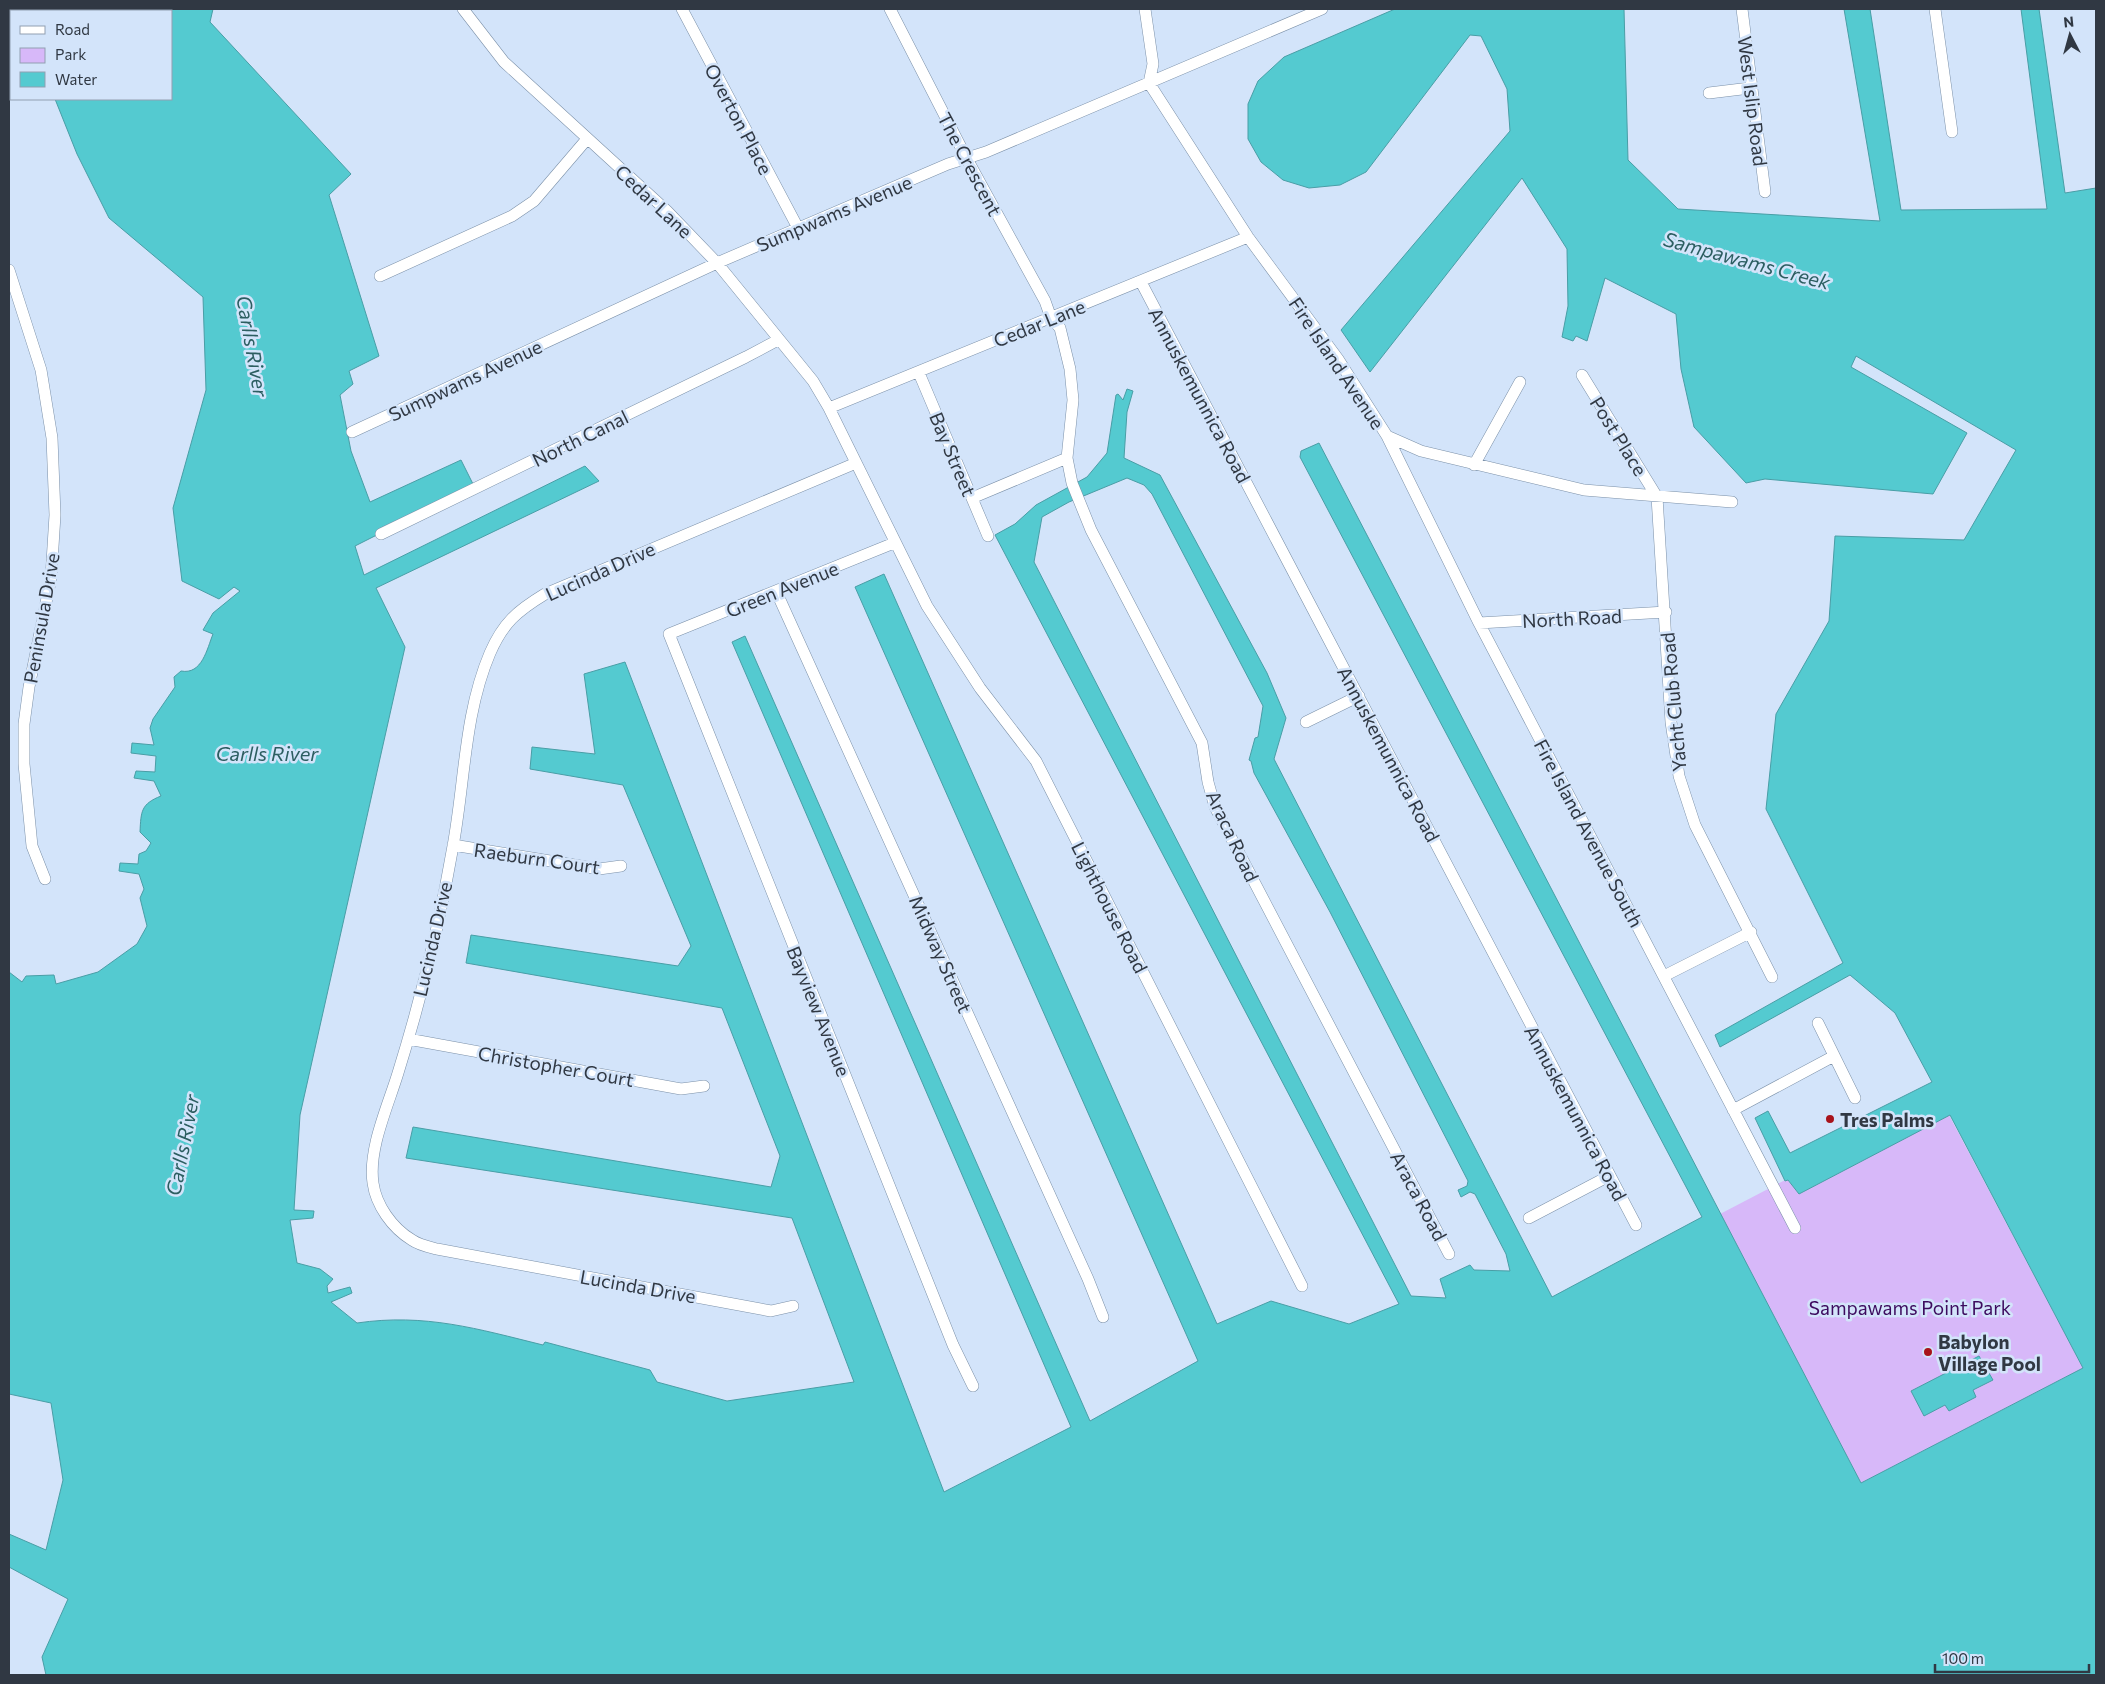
<svg xmlns="http://www.w3.org/2000/svg" width="2105" height="1684" font-family="Commissioner,sans-serif">
	<style>
		.green { fill: #d7b8f9 }
		.water { fill: #54cad0; stroke: #499ea6; fill-rule: evenodd }
		.lines { fill: none; stroke-linecap: round; stroke-linejoin: round }
		.minor-casing { stroke: #7b90a8; stroke-width: 12 }
		.minor { stroke: #fff; stroke-width: 11 }
		.poi-dot { fill: #a8131b; stroke: #d3e4fa; stroke-width: 2 }
		.labels { text-anchor: middle; dominant-baseline: central; stroke-width: 5; stroke-linejoin: round; paint-order: stroke }
		.street-label { font-size: 19px; fill: #303843; stroke: #d3e4fa }
		.poi-label { font-size: 19px; font-weight: bold; fill: #303843; stroke: #d3e4fa; text-anchor: start }
		.park-label { font-size: 19px; fill: #3d0b5f; stroke: #d3e4fa }
		.water-label { font-size: 20px; font-style: italic; fill: #2c5e61; stroke: #d3e4fa }
	</style>
	<rect width="100%" height="100%" fill="#d3e4fa"/>
	<path class="green" d="M1949,1115L2083,1368L1861,1483L1720,1214L1787,1179L1799,1194Z"/>
	<path class="water" d="M53,9H213L210,22L351,174L329,195L379,356L349,371L353,384L340,395L351,451L370,502L461,460L474,486L355,546L364,575L585,466L599,481L376,588L405,647L300,1115L294,1210L314,1211L313,1218L290,1220L297,1263L320,1269L333,1279L327,1286L328,1293L350,1287L352,1293L331,1302L357,1323C425,1313 478,1329 543,1345L545,1342L650,1370L657,1382L727,1401L854,1382L792,1218L406,1158L413,1127L771,1187L780,1156L722,1008L466,963L471,935L678,966L691,946L623,785L530,769L532,747L595,754L584,674L625,662L944,1492L1071,1427L732,642L745,636L1090,1421L1198,1361L855,587L884,574L1217,1324L1271,1301L1349,1324L1399,1304L995,535L1015,524L1036,505L1087,477L1107,453L1116,395L1118,394L1123,400L1127,389L1133,391L1127,412L1124,458L1160,475L1267,673L1286,718L1274,759L1552,1297L1702,1217L1300,457L1301,451L1319,443L1861,1483L2083,1368L1950,1115L1799,1194L1788,1180L1785,1181L1755,1118L1768,1111L1790,1153L1932,1082L1895,1013L1850,975L1720,1047L1715,1035L1843,963L1766,809L1776,714L1829,621L1835,536L1964,540L2016,450L1856,356L1851,367L1967,433L1933,494L1765,479L1746,483L1694,427L1681,369L1676,314L1605,278L1587,341L1576,336L1573,341L1562,337L1568,306L1567,249L1522,178L1370,372L1341,330L1510,131L1507,89L1481,36L1470,35L1366,172L1340,185L1309,188L1283,180L1261,162L1248,139V104L1258,81L1284,57L1395,9H1624L1628,160L1678,209L1880,221L1844,9H1870L1901,210L2047,209L2021,9H2039L2065,193L2096,188V1675H46L42,1657L68,1599L9,1567V1534L46,1550L63,1480L51,1403L9,1394V972L22,982L26,976L54,975L56,984L98,972L137,944L147,926L140,898L144,889L139,874L119,871L120,863L138,864L139,854L146,851L151,843L140,832C141,811 141,804 161,796L154,781L134,778L136,771L155,772L156,756L131,753L132,743L154,745L150,728L153,719L175,687L174,677L181,671C202,675 207,649 213,634L203,630L213,613L240,591L234,587L219,599L182,581L173,508L206,390L203,297L109,218L77,154L55,99H171V11H53ZM1127,478L1144,485L1152,494L1263,706L1258,737L1255,738L1249,760L1251,761L1254,773L1330,912L1468,1181L1467,1186L1458,1190L1461,1197L1470,1192L1475,1194L1506,1254L1510,1271L1474,1270L1470,1265L1440,1279L1446,1298L1411,1296L1034,562L1042,517L1069,502Z
		M1979,1356L1993,1380L1973,1390L1976,1397L1949,1411L1945,1405L1924,1416L1911,1391Z"/>
	<g class="lines">
		<defs>
			<path id="minor" d="M463,9L504,62L667,211L717,263L813,381L829,408L927,606L980,688L1036,761L1302,1286
				M682,9L798,228
				M890,9L967,159L1045,301L1051,318L1060,328L1070,369L1073,400L1067,458L1072,483L1091,530L1202,743L1208,782L1215,807L1449,1254
				M1145,9L1153,64L1149,83L1248,237L1338,359L1387,436L1421,451L1584,490L1732,502
				M1742,9L1765,192
				M1935,9L1952,132
				M1709,93L1750,88
				M9,270L41,370L52,438L55,515L51,578L29,687L24,724V764L32,846L45,879
				M380,276L512,216L534,201L587,139
				M1141,282L1636,1225
				M919,373L988,536
				M1582,375L1657,497L1671,722L1679,776L1695,825L1772,977
				M829,408L1248,237
				M352,432L717,263L948,164L986,152L1322,9
				M1387,436L1479,623L1795,1228
				M1474,465L1520,382
				M972,498L1067,458
				M381,534L746,357L778,340
				M894,543L669,634L953,1345L973,1386
				M776,591L1088,1279L1103,1317
				M1479,623L1666,612
				M1306,722L1359,696
				M453,845L599,869L621,866
				M1664,976L1751,932
				M1818,1023L1855,1098
				M408,1039L681,1089L704,1086
				M1733,1110L1834,1056
				M1529,1218L1609,1176
				M793,1306L771,1311L437,1249C429,1247 419,1245 412,1240C392,1228 376,1205 373,1183C368,1149 388,1106 398,1073C421,999 440,922 453,846C465,781 464,714 490,653C503,623 517,611 545,594L856,463"/>
		</defs>
		<use href="#minor" class="minor-casing"/>
		<use href="#minor" class="minor"/>
	</g>
	<g class="poi-dot">
		<circle cx="1830" cy="1119" r="5"/>
		<circle cx="1928" cy="1352" r="5"/>
	</g>
	<g class="labels">
		<g class="street-label">
			<text transform="translate(1753 101) rotate(83)">West Islip Road</text>
			<text transform="translate(739 119) rotate(62)">Overton Place</text>
			<text transform="translate(970 164) rotate(62)">The Crescent</text>
			<text transform="translate(654 201) rotate(43)">Cedar Lane</text>
			<text transform="translate(834 213) rotate(-23)">Sumpwams Avenue</text>
			<text transform="translate(1039 323) rotate(-22)">Cedar Lane</text>
			<text transform="translate(1337 363) rotate(56)">Fire Island Avenue</text>
			<text transform="translate(465 380) rotate(-25)">Sumpwams Avenue</text>
			<text transform="translate(1200 395) rotate(62)">Annuskemunnica Road</text>
			<text transform="translate(1619 436) rotate(58)">Post Place</text>
			<text transform="translate(580 438) rotate(-26)">North Canal</text>
			<text transform="translate(953 454) rotate(67)">Bay Street</text>
			<text transform="translate(600 571) rotate(-24)">Lucinda Drive</text>
			<text transform="translate(782 589) rotate(-22)">Green Avenue</text>
			<text transform="translate(41 618) rotate(-80)">Peninsula Drive</text>
			<text transform="translate(1572 618) rotate(-3)">North Road</text>
			<text transform="translate(1673 702) rotate(-95)">Yacht Club Road</text>
			<text transform="translate(1389 754) rotate(62)">Annuskemunnica Road</text>
			<text transform="translate(1589 833) rotate(62)">Fire Island Avenue South</text>
			<text transform="translate(1233 836) rotate(65)">Araca Road</text>
			<text transform="translate(537 858) rotate(8)">Raeburn Court</text>
			<text transform="translate(1110 907) rotate(63)">Lighthouse Road</text>
			<text transform="translate(432 939) rotate(-77)">Lucinda Drive</text>
			<text transform="translate(941 954) rotate(66)">Midway Street</text>
			<text transform="translate(819 1011) rotate(68)">Bayview Avenue</text>
			<text transform="translate(556 1066) rotate(10)">Christopher Court</text>
			<text transform="translate(1576 1113) rotate(62)">Annuskemunnica Road</text>
			<text transform="translate(1419 1196) rotate(62)">Araca Road</text>
			<text transform="translate(638 1286) rotate(10)">Lucinda Drive</text>
		</g>
		<g class="poi-label">
			<text x="1840" y="1119">Tres Palms</text>
			<text x="1938" y="1341">Babylon<tspan x="1938" dy="22">Village Pool</tspan></text>
		</g>
		<g class="park-label">
			<text x="1910" y="1307">Sampawams Point Park</text>
		</g>
		<g class="water-label">
			<text transform="translate(1747 260) rotate(15)">Sampawams Creek</text>
			<text transform="translate(253 346) rotate(80)">Carlls River</text>
			<text x="267" y="753">Carlls River</text>
			<text transform="translate(182 1145) rotate(-79)">Carlls River</text>
		</g>
	</g>
	<rect width="2105" height="1684" fill="none" stroke="#303843" stroke-width="20"/>
	<rect x="10" y="10" width="162" height="90" fill="#d3e4fa" stroke="#929fb1"/>
	<rect x="20" y="26" width="25" height="8" fill="#ffffff" stroke="#929fb1"/>
	<text x="55" y="35" font-size="15" fill="#303843">Road</text>
	<rect x="20" y="48" width="25" height="15" fill="#d7b8f9" stroke="#929fb1"/>
	<text x="55" y="60" font-size="15" fill="#303843">Park</text>
	<rect x="20" y="72" width="25" height="15" fill="#54cad0" stroke="#929fb1"/>
	<text x="55" y="85" font-size="15" fill="#303843">Water</text>
	<g transform="translate(2070 35) rotate(354)" stroke="#d3e4fa" stroke-width="4" paint-order="stroke">
	<path d="M0-4L9 19L0 12L-9 19Z" fill="#303843"/>
	<text y="-8" font-size="14" font-weight="bold" text-anchor="middle" fill="#303843">N</text>
	</g>
	<path d="M1935 1664v8h154v-8" fill="none" stroke="#303843" stroke-width="2.5"/>
	<text x="1942" y="1664" font-size="15" fill="#303843" stroke="#d3e4fa" stroke-width="4" paint-order="stroke">100 m</text>
</svg>
